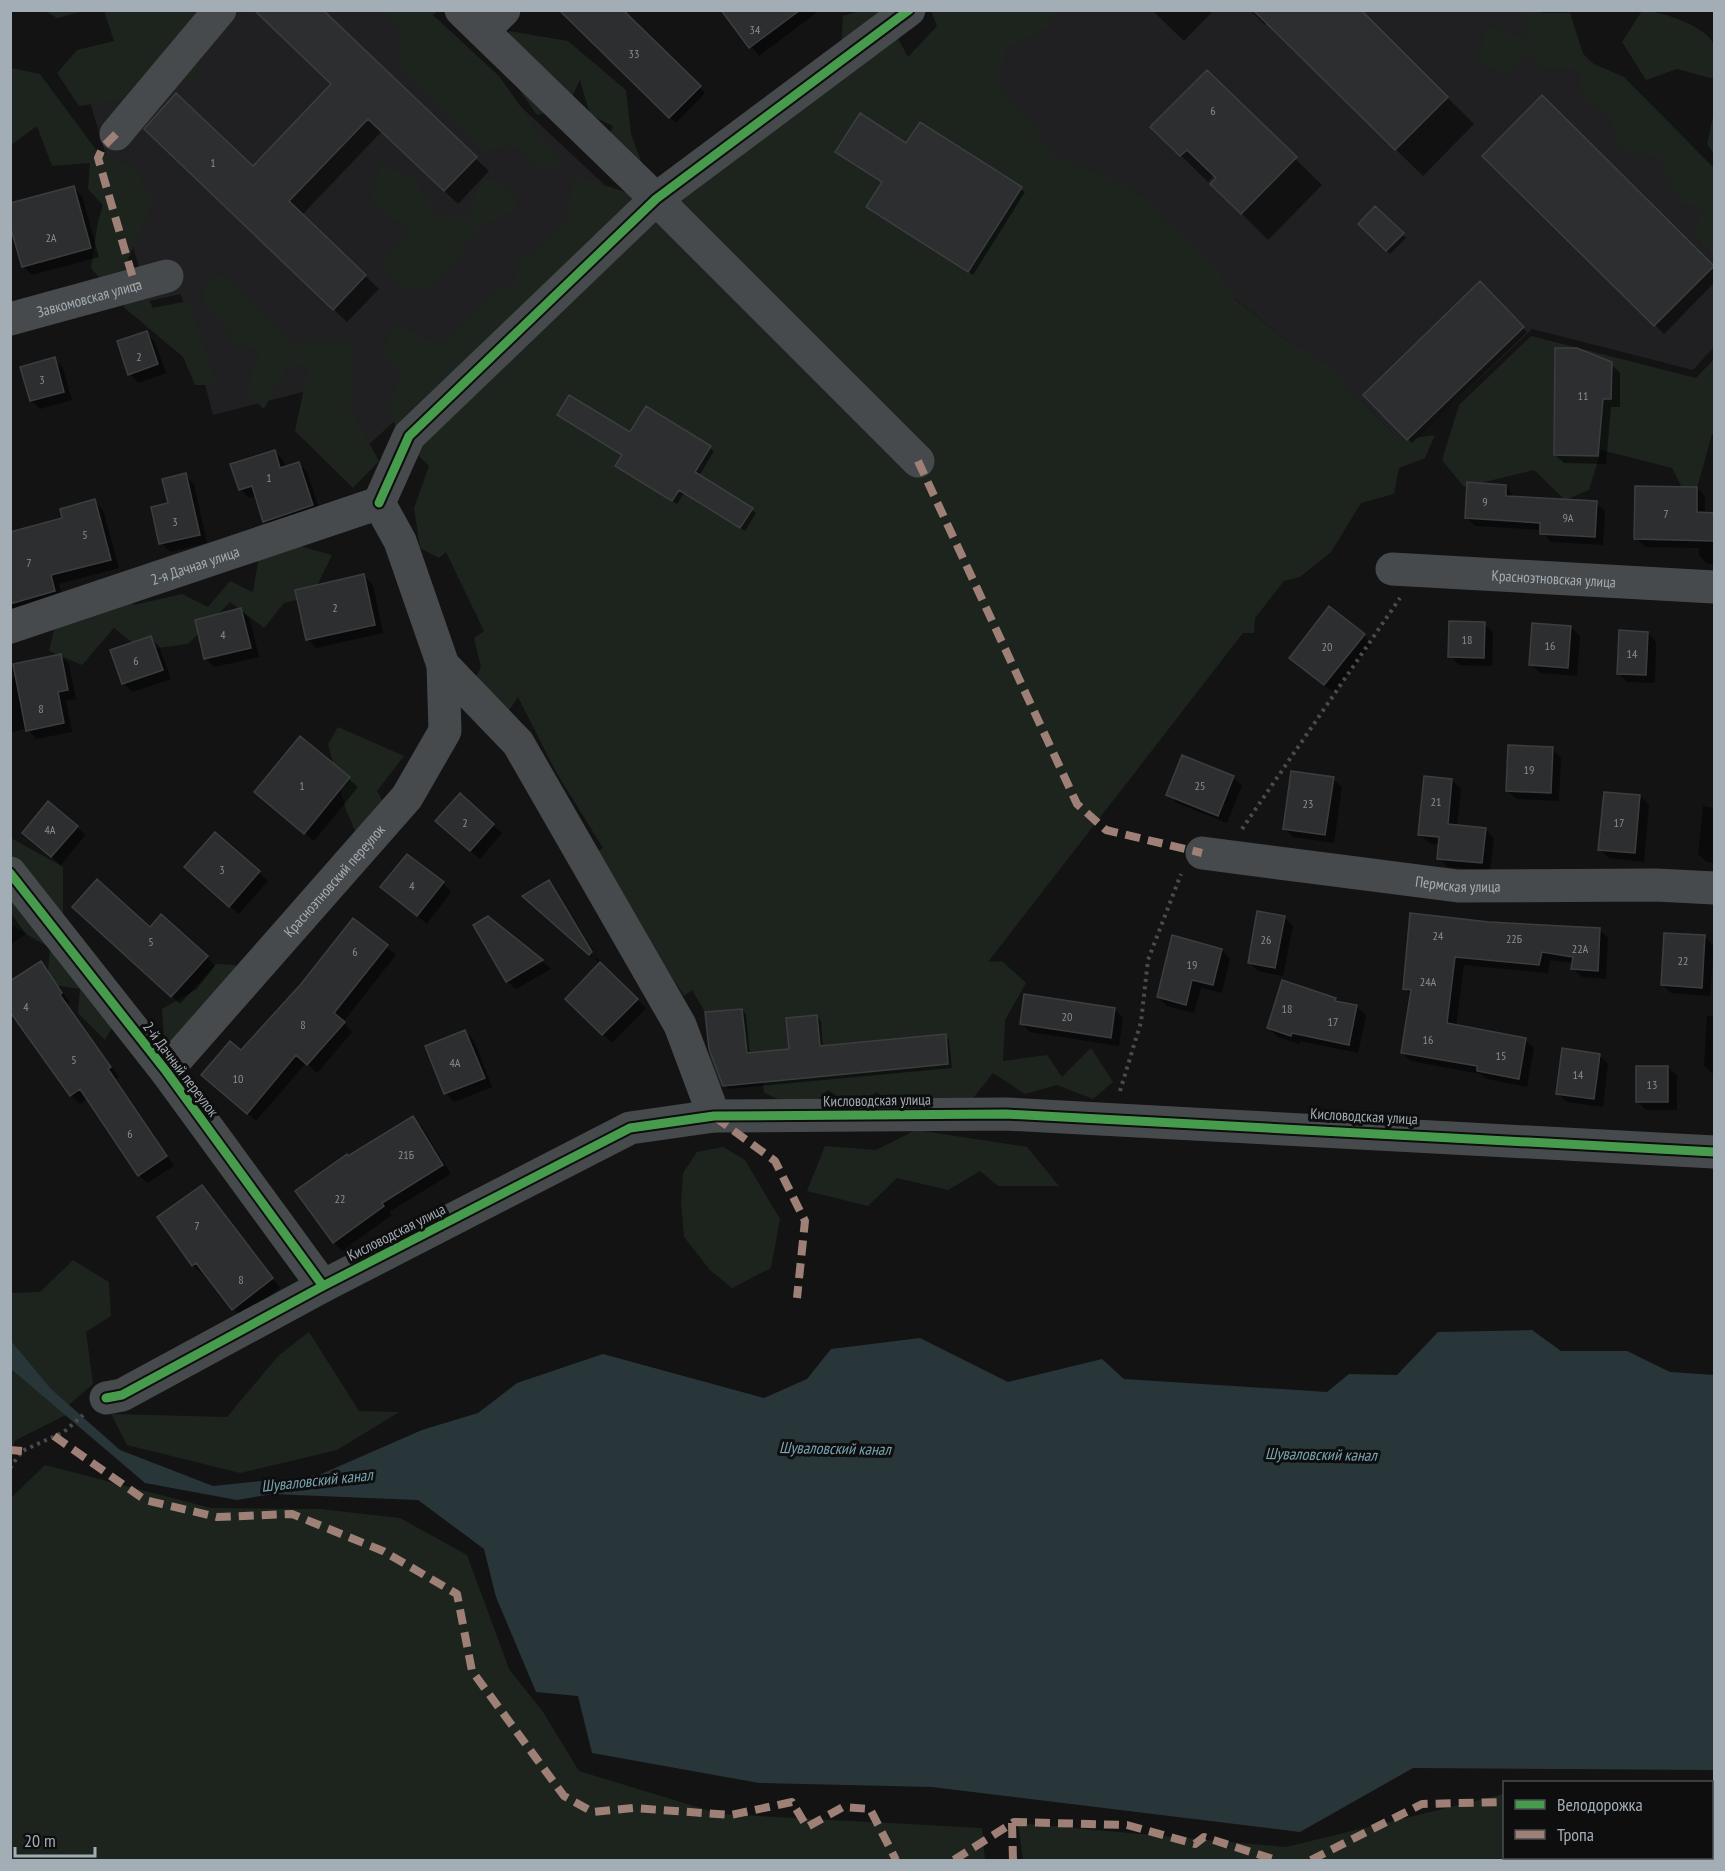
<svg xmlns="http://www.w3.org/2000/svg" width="1725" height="1871" font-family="'PT Sans Narrow',sans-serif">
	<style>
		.built { fill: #202022 }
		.green { fill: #1d241e }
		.water { fill: #293639 }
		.shadow { fill: #0007 }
		.building { fill: #2d2e2f; stroke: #3b3e40; stroke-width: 1.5 }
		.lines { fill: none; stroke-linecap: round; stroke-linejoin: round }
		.path { stroke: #494b4e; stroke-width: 4; stroke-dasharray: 3 4.5; stroke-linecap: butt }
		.minor { stroke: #474a4c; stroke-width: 33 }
		.quiet { stroke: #9e8076; stroke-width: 8; stroke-dasharray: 15 8; stroke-linecap: butt }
		.cycleway-casing { stroke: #0e0e0f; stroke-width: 13 }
		.cycleway { stroke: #469c4c; stroke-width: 9 }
		.labels { text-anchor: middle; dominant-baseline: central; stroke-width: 6; stroke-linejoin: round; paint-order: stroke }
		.number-label { font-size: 12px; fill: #868d94 }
		.street-label { font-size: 15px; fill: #a3adb5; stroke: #0e0e0f }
		.water-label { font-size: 16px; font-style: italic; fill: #79a4b2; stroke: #0e0e0f }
	</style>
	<rect width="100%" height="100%" fill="#131314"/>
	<path class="built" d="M190,11H419L627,206L349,463L326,386L213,415L181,294L149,301L82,75Z
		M1002,11H1540L1714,183V347L1693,370L1532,329L1407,447L1354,394L1213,281L935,71Z"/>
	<path class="green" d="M45,11H84L57,18Z
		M104,11H193L206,31L194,80L126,99L79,106L57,73L77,50L114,41Z
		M382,11H438L433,15L499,76L560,162L548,172L511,145L482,152L397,66L400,33Z
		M859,11H883L908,57L937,26L931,11H1057L1048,27L1006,48L997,84L1060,159L1132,187L1220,273L1235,299L1289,342L1331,367L1350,390L1400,440L1435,435L1425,458L1399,468L1394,494L1361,503L1331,552L1300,577L1284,581L1255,618L1254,633H1243L988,962L1002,961L1026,983L1005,1020L1003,1061L1047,1055L1062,1077L1091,1048L1113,1082L1093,1099L1057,1085L1025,1094L993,1073L970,1102L890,1104L877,1092L852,1106L828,1090L805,1111L764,1093L763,1082L713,1087L705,1012L692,990L684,996C662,963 640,929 623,893L594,889L595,852L603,848L556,772L518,697L508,712L464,701L481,667L474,638L484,631L446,552L439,558L420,548L414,508L429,466L397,434L389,403L402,373L380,353L397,323L438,346L494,291L515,285L518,262L566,224L575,176L632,194L840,66L843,16Z
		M1642,11C1660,10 1708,27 1714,45C1718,54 1715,70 1714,79L1677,69L1646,80L1622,42Z
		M1527,13H1570L1585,60L1624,77L1714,168V249L1694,237L1703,206L1681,204L1657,157L1618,149L1610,118L1583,98L1578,69L1540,68L1527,52L1505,73L1476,60L1487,26L1525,39Z
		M509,31L568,41L626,90L631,134L647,177L598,159L613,126L590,115L580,80L566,109L537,115L504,68Z
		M11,68L40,74L97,151L135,169L153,201L128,259L153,308L188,301L216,385H195L183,357L126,309L91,268L98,221L103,205L88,189L90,163L52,166L37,126L11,145Z
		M1714,112V154L1707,144Z
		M380,164L414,178L436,216L468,217L482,177L510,187L518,209L483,226L431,289L406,288L380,269L409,230L370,202Z
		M225,276L292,344L349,341L355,368L350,408L379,461L353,488L295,431L309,365L287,367L264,409L246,393L259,351L237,344L204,303L205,281Z
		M1531,336L1696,378L1714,359V434H1712L1685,532V493L1672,468L1601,450L1589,490L1565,500L1534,470L1464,487L1442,460L1459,405Z
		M288,543L332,555L312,596L284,603L264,628L230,602L188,644L142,650L114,628L82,665L49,651L54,630L75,621L111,583L134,605L182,594L208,607L230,581L253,592L259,556Z
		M338,727L404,756L377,791L397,826L360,842L346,810L328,744Z
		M11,838L63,867V928L125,1005L105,1040L78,1013L80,989L47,984L50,948L11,925Z
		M216,964L236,965L240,1005L165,1050L162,1009L197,989Z
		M916,1130L1027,1147L1059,1186H998L980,1171L948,1190L897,1178L868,1206L807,1191L825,1146L876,1150Z
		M723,1147L745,1160L780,1219L771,1268L732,1288L710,1270L684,1237L681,1202L683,1173L697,1152Z
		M73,1260L109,1282L111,1316L86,1332L93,1384L62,1411L66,1415L16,1440L11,1449V1293L40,1292Z
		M309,1332L359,1411L399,1412L337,1450L240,1473L127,1445L111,1414L227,1417L278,1356Z
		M45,1465L211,1508L320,1509L400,1518L467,1555L509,1669L543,1712L579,1771L720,1814L982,1828L985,1860H11V1498Z
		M1504,1794V1858H1712V1798H1714V1860H1023L1018,1823L1286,1847Z"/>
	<path class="water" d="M1532,1330L1561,1351H1627L1670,1372L1714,1375V1770L1413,1768L1300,1832L932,1787L759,1783L592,1753L578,1696L536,1692L496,1597L484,1549L418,1500L272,1494L237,1500L145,1483L10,1368L11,1341L51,1389L120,1450L213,1486L319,1475L422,1430L478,1413L517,1383L603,1354L764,1398L807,1379L831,1349L920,1338L1008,1382L1102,1359L1124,1379L1327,1392L1349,1374L1397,1375L1438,1332Z"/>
	<path class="shadow" d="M578,10H625L623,13L705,93L676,123L570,19Z
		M723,10H820L759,56Z
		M1152,10H1214L1184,41Z
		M1250,10H1359L1474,124L1423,176L1267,23L1265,25Z
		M1207,72L1322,185L1268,240L1212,184L1218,178L1214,175L1208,182L1152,127Z
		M333,84L475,158L489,171L458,204L382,131L302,215L379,289L347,322L160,143L253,168Z
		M1542,97L1714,268V283L1664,334L1484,156Z
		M920,124L1025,192L973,275L867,207Z
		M74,188L82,196L99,257L32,275L23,266Z
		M1376,208L1406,238L1390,254L1360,224Z
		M1480,284L1527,332L1412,443L1365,395Z
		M146,333L155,342L166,373L138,383L130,374L119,342Z
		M54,359L63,368L72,400L40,409L31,400Z
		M1611,364L1620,373V407H1611L1606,464L1564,463L1555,455Z
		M647,408L714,451L699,476L756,513L745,531L684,493L677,504L617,466L631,434Z
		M274,451L283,460L286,468L299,464L307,472L321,514L273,530L264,521L257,496L249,498L240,489Z
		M185,475L194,484L207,543L170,552L161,543Z
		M1506,486L1514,498L1596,503L1605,511L1603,545L1550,542L1542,530L1475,526L1466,517Z
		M1697,488L1705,497V514H1714V564H1707L1699,555V548L1645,547L1636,538Z
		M94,501L103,510L119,568L59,584L63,600L10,614V534L64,519Z
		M364,576L373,585L383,633L316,648L308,639Z
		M241,610L250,619L259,657L214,667L206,659L196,621Z
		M1484,624L1493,632L1492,666L1459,665L1450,656Z
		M1571,627L1580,636L1577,676L1540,673L1531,664Z
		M1648,633L1656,642L1655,683L1627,682L1618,673Z
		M1364,635L1372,644L1334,693L1300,666Z
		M150,638L159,646L171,679L132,692L123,683Z
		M60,655L69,664L76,699L66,701L72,732L36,739L27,728L10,733V679Z
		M300,738L358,787L314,841L265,800Z
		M1552,749L1561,758L1559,801L1516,799L1507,790Z
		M1233,777L1242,786L1227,823L1177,803L1168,794Z
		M1333,779L1342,787L1334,843L1293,837L1284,828Z
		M1452,780L1461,789L1457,826L1485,829L1494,838L1490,871L1448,867L1439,858L1440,845L1429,843L1420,835Z
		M1640,796L1649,805L1644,862L1609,858L1600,850Z
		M1703,806L1714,808V863L1707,862L1698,854Z
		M493,825L502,833L480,859L446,830Z
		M77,827L85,835L61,865L32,841Z
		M215,834L268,881L239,914L195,876Z
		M549,882L558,891L600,962H599L646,1008L612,1043L567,999L600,964L595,959L597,958L557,890H553L594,959L532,905Z
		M443,883L451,892L427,924L382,887Z
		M10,912L26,934L10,945Z
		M83,916L207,957L215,966L180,1004Z
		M1284,917L1293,926L1283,976L1258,971L1249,962Z
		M488,918L542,961L551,969L516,989L507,981Z
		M354,920L396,955L343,1022L352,1032L317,1073L306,1063L256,1121L212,1084L302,985Z
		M1488,924L1599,929L1608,938L1606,979L1582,977L1573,969V963L1550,960L1548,973L1464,965L1456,1026L1525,1040L1534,1048L1527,1087L1487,1079L1481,1074L1411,1061L1402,1053L1412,996L1405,989Z
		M1705,937L1714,946L1710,996L1671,993L1663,985Z
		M1222,950L1230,959L1222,993L1201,988L1194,1013L1167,1006L1158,997Z
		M40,963L70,1002L67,1004L119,1077L116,1079L174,1166L147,1183L139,1175L88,1098L80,1104L71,1095L26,1031L10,1017V983Z
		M1335,999L1339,1003L1357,1007L1366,1016L1358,1053L1300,1041L1299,1044L1278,1037L1269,1028Z
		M1115,1009L1123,1018L1119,1046L1030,1032L1021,1023Z
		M742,1010L746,1014L750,1055L790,1051L817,1017L821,1021L823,1048L945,1036L949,1040L952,1068L728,1089L724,1085Z
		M1707,1016H1714V1075L1704,1066Z
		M465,1032L474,1040L492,1087L454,1102L446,1093L427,1047Z
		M1599,1055L1608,1064L1603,1107L1567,1102L1558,1094Z
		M1668,1067L1677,1076V1110H1646L1637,1101Z
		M413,1118L422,1127L451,1174L389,1212L392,1215L342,1251L334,1242L348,1157Z
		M202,1186L280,1288L242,1318L204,1272L202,1274L193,1265Z"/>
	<path class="building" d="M254,10H323L477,157L444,191L368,119L289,201L366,275L333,310L144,129L176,93L253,166L331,84Z
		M559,10H623L701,86L669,118Z
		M721,10H800L749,48Z
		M1253,10H1361L1448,97L1395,150Z
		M1207,70L1297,157L1241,214L1210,184L1216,178L1187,150L1180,156L1150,127Z
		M1542,95L1714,266L1654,326L1482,156Z
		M860,113L906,143L920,122L1022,187L968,272L866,207L882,182L835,152Z
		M74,186L91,248L22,267L10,226V203Z
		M1375,206L1404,233L1386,251L1358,224Z
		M1480,281L1524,327L1407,440L1363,395Z
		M147,331L158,364L128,375L117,341Z
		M1555,348H1577L1612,362L1611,399H1603L1598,456L1554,455Z
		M55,357L64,392L30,401L20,367Z
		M569,395L630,432L646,406L711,446L695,472L753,508L740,528L679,490L672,501L615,466L622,455L557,415Z
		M275,450L280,468L299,462L313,505L263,522L252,486L239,490L230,464Z
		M186,473L200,535L159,544L151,507L168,503L162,479Z
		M1467,482L1506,485V496L1597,501L1595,537L1540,534V523L1465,518Z
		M1635,486L1697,487V512L1714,513V541L1634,539Z
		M95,499L111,560L51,575L55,591L10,604V532L62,518L60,509Z
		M364,574L375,625L306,640L295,590Z
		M1329,606L1365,634L1324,685L1289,658Z
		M241,608L251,648L204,659L195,620Z
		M1449,621L1485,622L1484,658L1448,657Z
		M1532,623L1571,626L1568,668L1529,665Z
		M1619,630L1648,632L1646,675L1617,674Z
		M151,636L163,670L122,684L110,650Z
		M61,654L68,690L58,692L64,723L26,731L13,664Z
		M300,736L350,777L304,834L254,792Z
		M1508,745L1553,747L1551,793L1506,791Z
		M1182,755L1234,776L1218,816L1166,795Z
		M1291,771L1334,777L1325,835L1283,829Z
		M1424,776L1452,779L1448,824L1486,828L1482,863L1437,859L1439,837L1418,835Z
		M1604,792L1640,795L1635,853L1598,850Z
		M460,793L494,824L470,851L435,821Z
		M48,801L78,826L51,857L22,833Z
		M215,832L260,871L229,907L184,867Z
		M407,854L444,882L417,916L380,887Z
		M97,879L150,927L161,914L208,956L171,997L72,907Z
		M549,880L592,952L589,955L522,896Z
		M1257,911L1285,916L1275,968L1248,963Z
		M1410,913L1489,922L1600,928L1598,971L1571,969L1573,957L1542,952L1539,965L1455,957L1447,1023L1526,1038L1519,1079L1477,1071V1066L1401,1053L1411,990L1403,989Z
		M488,916L543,960L506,982L473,925Z
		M353,918L388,945L334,1013L345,1022L307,1065L296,1055L247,1114L201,1075L230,1041L241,1050L301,984Z
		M1664,933L1705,935L1702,988L1661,985Z
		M1172,935L1222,949L1213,985L1192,980L1186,1005L1157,997Z
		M41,961L62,993L60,995L111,1067L108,1069L167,1156L138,1176L80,1089L70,1096L10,1012V981Z
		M600,962L638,999L602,1035L565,999Z
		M1282,980L1336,998L1335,1001L1357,1005L1349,1045L1292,1033L1291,1036L1267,1028Z
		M1024,994L1115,1008L1111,1038L1020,1024Z
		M742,1009L747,1053L789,1049L786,1018L817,1015L820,1046L946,1034L948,1064L723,1086L709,1049L705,1012Z
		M465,1030L485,1078L444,1094L425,1046Z
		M1562,1048L1600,1054L1594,1099L1556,1094Z
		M1636,1066H1668V1102H1636Z
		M413,1116L443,1165L382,1203L384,1206L333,1243L295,1191L347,1154L348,1156Z
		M202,1185L273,1278L232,1310L196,1263L192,1266L157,1217Z"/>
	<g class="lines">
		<path class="path" d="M1242,829L1400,598
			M1120,1091L1141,1022L1148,960L1181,874
			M10,1468L22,1451L64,1432L83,1415"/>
		<g class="minor">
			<path d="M461,10L656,199L918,461"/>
			<path d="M483,31L504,10"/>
			<path d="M116,134L220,10"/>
			<path id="s1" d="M10,319L167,276"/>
			<path d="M379,503L409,436L656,199L909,10"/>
			<path d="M379,503L400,541L443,665L518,743L680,1025L714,1116"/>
			<path id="s2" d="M1392,569L1714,587"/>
			<path id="s3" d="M10,627L379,503"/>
			<path id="s4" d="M1202,853L1458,886L1656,885L1714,888"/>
			<path d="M10,873L166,1071L323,1286"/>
			<path id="s5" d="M166,1071L407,797L445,731L443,665"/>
			<path d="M106,1398L122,1395L323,1286L630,1128L714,1116L1006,1114L1714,1152"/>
		</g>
		<path class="quiet" d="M116,134L103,147L98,158L135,285
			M918,461L1077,804L1106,830L1202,853
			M715,1117L775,1161L805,1221L797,1298
			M54,1436L145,1500L217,1517L292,1514L383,1551L457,1594L472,1671L564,1796L593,1812L633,1808L731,1815L792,1802L807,1827L843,1807L870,1809L896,1860
			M10,1450L22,1451
			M1012,1823L1013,1860
			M1712,1836L1714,1835
			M954,1860L1014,1822L1127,1825L1195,1844L1204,1837L1276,1860
			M1311,1860L1422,1804L1504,1802"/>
		<defs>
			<path id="cycleway" d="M379,503L409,436L656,199L909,10
				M10,873L166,1071L323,1286
				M106,1398L122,1395L323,1286L630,1128L714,1116L1006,1114L1714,1152"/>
		</defs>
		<use href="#cycleway" class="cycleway-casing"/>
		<use href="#cycleway" class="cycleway"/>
	</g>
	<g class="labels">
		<g class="number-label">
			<text x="755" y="29">34</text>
			<text x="634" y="53">33</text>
			<text x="1213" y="110">6</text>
			<text x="213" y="162">1</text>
			<text x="51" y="237">2А</text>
			<text x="139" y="356">2</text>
			<text x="42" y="379">3</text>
			<text x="1583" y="395">11</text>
			<text x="269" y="477">1</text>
			<text x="1485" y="501">9</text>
			<text x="1666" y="513">7</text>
			<text x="1568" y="517">9А</text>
			<text x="175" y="521">3</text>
			<text x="85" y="534">5</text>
			<text x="29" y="562">7</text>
			<text x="335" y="607">2</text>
			<text x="223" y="634">4</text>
			<text x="1467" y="639">18</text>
			<text x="1550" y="645">16</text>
			<text x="1327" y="646">20</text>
			<text x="1632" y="653">14</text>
			<text x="136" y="660">6</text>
			<text x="41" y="708">8</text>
			<text x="1529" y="769">19</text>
			<text x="302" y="785">1</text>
			<text x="1200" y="785">25</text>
			<text x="1436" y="801">21</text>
			<text x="1308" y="803">23</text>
			<text x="465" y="822">2</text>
			<text x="1619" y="822">17</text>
			<text x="50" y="829">4А</text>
			<text x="222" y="869">3</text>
			<text x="412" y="885">4</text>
			<text x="1438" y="935">24</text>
			<text x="1514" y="938">22Б</text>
			<text x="1266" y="939">26</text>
			<text x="151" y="941">5</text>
			<text x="1580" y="948">22А</text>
			<text x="355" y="951">6</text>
			<text x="1683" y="960">22</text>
			<text x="1192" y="964">19</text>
			<text x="1428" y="981">24А</text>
			<text x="26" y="1006">4</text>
			<text x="1287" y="1008">18</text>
			<text x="1067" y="1016">20</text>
			<text x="1333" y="1021">17</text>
			<text x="303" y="1024">8</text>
			<text x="1428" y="1039">16</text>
			<text x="1501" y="1055">15</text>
			<text x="74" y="1059">5</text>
			<text x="455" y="1062">4А</text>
			<text x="1578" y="1074">14</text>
			<text x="238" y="1078">10</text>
			<text x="1652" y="1084">13</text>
			<text x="130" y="1133">6</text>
			<text x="406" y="1154">21Б</text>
			<text x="340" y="1198">22</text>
			<text x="197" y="1225">7</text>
			<text x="241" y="1279">8</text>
		</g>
		<g class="street-label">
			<text stroke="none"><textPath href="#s1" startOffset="82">Завкомовская улица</textPath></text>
			<text stroke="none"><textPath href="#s3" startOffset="195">2-я Дачная улица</textPath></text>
			<text stroke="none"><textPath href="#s2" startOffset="162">Красноэтновская улица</textPath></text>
			<text stroke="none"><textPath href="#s5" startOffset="254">Красноэтновский переулок</textPath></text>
			<text stroke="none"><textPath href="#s4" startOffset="258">Пермская улица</textPath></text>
			<text transform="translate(181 1069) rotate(53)">2-й Дачный переулок</text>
			<text transform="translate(877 1100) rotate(-1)">Кисловодская улица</text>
			<text transform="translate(1364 1116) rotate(3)">Кисловодская улица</text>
			<text transform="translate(396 1232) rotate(-27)">Кисловодская улица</text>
		</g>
		<g class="water-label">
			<text transform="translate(835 1448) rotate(1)">Шуваловский канал</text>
			<text transform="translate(1321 1454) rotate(1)">Шуваловский канал</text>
			<text transform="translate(317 1480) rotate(-6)">Шуваловский канал</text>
		</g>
	</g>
	<rect width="1725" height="1871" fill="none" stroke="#a3adb5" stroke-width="24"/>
	<rect x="1503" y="1781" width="210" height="78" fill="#0e0e0f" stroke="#4a4e51" stroke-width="1.5"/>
	<rect x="1515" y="1800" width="30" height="9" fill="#469c4c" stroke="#4a4e51" stroke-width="1.5"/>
	<text x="1557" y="1811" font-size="18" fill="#a3adb5">Велодорожка</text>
	<rect x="1515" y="1830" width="30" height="9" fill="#9e8076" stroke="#4a4e51" stroke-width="1.5"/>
	<text x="1557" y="1841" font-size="18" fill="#a3adb5">Тропа</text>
	<path d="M15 1847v9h80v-9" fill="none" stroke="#a3adb5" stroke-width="3"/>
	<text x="24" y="1847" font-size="18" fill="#a3adb5" stroke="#0e0e0f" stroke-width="4.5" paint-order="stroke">20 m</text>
</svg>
